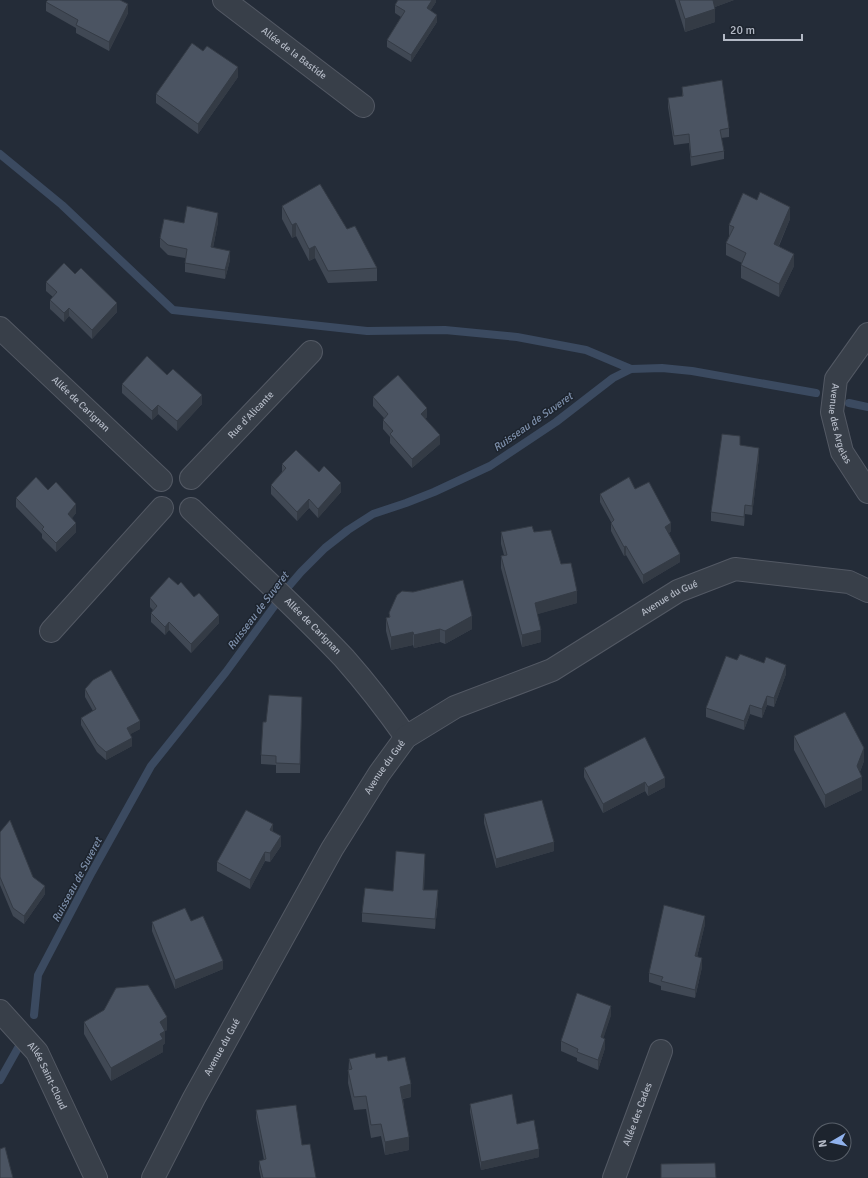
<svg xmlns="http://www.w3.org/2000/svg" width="868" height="1178" font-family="Signika,sans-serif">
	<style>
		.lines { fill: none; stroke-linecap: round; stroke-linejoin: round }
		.stream { stroke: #3b4a60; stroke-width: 8 }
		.minor-casing { stroke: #535964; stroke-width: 24 }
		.minor { stroke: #383f49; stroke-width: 22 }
		.wall { fill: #404854 }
		.shaded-wall { fill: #343b45 }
		.building { fill: #4b5462; stroke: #343b45 }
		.labels { text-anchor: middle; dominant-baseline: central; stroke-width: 3; stroke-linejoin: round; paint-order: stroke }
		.street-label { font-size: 10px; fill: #b3b9c5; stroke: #1d242e }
		.water-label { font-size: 11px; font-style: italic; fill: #7d8faa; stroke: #1d242e }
	</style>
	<rect width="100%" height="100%" fill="#242c38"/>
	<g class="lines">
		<path class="stream" d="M0,154L62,205L173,310L367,331L445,330L517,337L586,350L631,369
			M849,403L868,407
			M34,1015L38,975L92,872L151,766L226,672L289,586L301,572L325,548L348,530L373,514L406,503L434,492L490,466L556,422L613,378L631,369L662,368L692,371L816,393
			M0,1080L18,1048"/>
		<defs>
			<g id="minor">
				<path id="s1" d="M224,0L363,106"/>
				<path id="s2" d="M0,328L161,480"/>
				<path id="s3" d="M868,334L836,379L832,412L842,452L868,492"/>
				<path id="s4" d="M191,478L311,352"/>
				<path id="s5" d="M191,509C242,558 295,606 344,658C366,683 387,710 406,737"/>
				<path d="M51,631L162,508"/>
				<path id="s6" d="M0,1011L37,1052L96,1178"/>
				<path id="s7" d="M153,1178L194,1098L332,849L379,774L406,737L455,707L552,670L678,591L735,569L849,582L868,591"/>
				<path id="s8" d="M614,1178L661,1051"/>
			</g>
		</defs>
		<use href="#minor" class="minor-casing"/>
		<use href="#minor" class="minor"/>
	</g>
	<path class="wall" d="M436,0V2L430,11L437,22L411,62L387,47V40L401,17L395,13V5Z
		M675,0H734L715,7V22L685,32Z
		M46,2L128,13L109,51L76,33V28L46,11Z
		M238,77L198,134L156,103V94Z
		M682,87L729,128V137L721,138L724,151V159L691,166L689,143L674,145L668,107V98L682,96Z
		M282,206L377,268V281L328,283L315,258L309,261L296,236L292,238L282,219Z
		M790,219L779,246L794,266L779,297L741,278V265L742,263L726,255V243L729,237V225Z
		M218,222L213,248L230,260L225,279L185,272V258L168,255L160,247V238L184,223Z
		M46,282L117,312L92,339L69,316L64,322L50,309V300L53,297L46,291Z
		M167,375L202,404L177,431L158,414L152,420L122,393V384Z
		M373,397L427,417L425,419L440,444L412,468L390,443V437L383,429V420L384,418L373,406Z
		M740,445L759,457L752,515L745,514L744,526L711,521V512Z
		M282,464L319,472L341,492L318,518L309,508L297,521L271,494V485L282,472Z
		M635,489L671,531L669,533L680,562L643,584L626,555L624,556L611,531V522L600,502V494Z
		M48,490L76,513L72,518L76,532L56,552L42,538V534L16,507V498Z
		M501,532H534L561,564L577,603L537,614L541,642L522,647L501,568V556L504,555L501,544Z
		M150,598L219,623L191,653L169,630L165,635L151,622V613L153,610L150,607Z
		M389,613L472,629L445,644L440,642L414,648L413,645L391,650L386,631V618L389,617Z
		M737,660L786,674L774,707L767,705L762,718L750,714L744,730L706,717V708Z
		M85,689L140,729L130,734L132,746L106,760L97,752L81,725V718L93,711L85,697Z
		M302,697L300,773H276V765L261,764V755L266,722Z
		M794,736L864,761L860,772L862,790L825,808L794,750Z
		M584,768L665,787L648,796L645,791L603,813L584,777Z
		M484,814L554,851L496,868L484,823Z
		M0,832L45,894L24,924L13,916L0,885Z
		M273,832L281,846L270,862L265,861L250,889L217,871V862Z
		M425,863L424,890L438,900L435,929L362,922V913L393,891Z
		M191,921L223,969L175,989L152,931V922Z
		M705,924L697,957L702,967L695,998L661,990V986L649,982V973Z
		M611,1015L603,1038L605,1048L598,1070L577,1061V1058L561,1051V1041Z
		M84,1022L167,1030L165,1031V1043L163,1045V1052L111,1081L84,1034Z
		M376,1058L388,1061L411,1097L403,1099L409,1150L385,1155L381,1136L371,1138L366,1109L354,1110L348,1083L349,1059Z
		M470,1104L517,1124L539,1157L481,1170L470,1112Z
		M256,1110L302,1145L316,1178H261L259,1169V1161L264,1160L256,1118Z"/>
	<path class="shaded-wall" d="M432,0H436V2L427,16V8Z
		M712,0H734L712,8Z
		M128,4V13L109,51V42Z
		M715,9V22L685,32V19Z
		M437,15V22L411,62V55Z
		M238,67V77L198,134V124Z
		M790,207V219L774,256V244Z
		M218,213V222L211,257V247Z
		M296,223V236L292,238V225Z
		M315,246V258L309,261V249Z
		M230,251V260L225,279V270Z
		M794,254V266L779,297V284Z
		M117,303V312L92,339V330Z
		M69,308V316L64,322V313Z
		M202,395V404L177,431V421Z
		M158,405V414L152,420V411Z
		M427,408V417L421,423V414Z
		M440,435V444L412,468V459Z
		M759,448V457L752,515V506Z
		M341,483V492L318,518V509Z
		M309,499V508L297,521V512Z
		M76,504V513L68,523V514Z
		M745,505V514L744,526V517Z
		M76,523V532L56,552V543Z
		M671,523V531L665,536V527Z
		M626,546V555L624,556V547Z
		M680,554V562L643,584V575Z
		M577,591V603L535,615V603Z
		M219,615V623L191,653V644Z
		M472,616V629L445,644V631Z
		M169,622V630L165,635V627Z
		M440,629V642L414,648V635Z
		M541,630V642L522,647V635Z
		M413,632V645L391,650V637Z
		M786,665V674L774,707V698Z
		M767,696V705L762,718V709Z
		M750,705V714L744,730V721Z
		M140,721V729L127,736V728Z
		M132,738V746L106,760V752Z
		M864,748V761L857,779L862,777V790L825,808V795L857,766Z
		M665,778V787L648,796V787Z
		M645,782V791L603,813V804Z
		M273,824V833L270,830Z
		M281,836V846L270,862V853Z
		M554,842V851L496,868V859Z
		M265,852V861L250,889V880Z
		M425,854V863L423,899V890Z
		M45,886V894L24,924V916Z
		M438,890V900L435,929V919Z
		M705,916V924L695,965V956Z
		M702,958V967L695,998V990Z
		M223,961V969L175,989V980Z
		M611,1006V1015L601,1046V1037Z
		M167,1017V1030L165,1031V1043L163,1045V1052L111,1081V1068L160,1022Z
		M605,1039V1048L598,1070V1060Z
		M411,1084V1097L400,1099V1087Z
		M409,1137V1150L385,1155V1142Z
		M539,1149V1157L481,1170V1162Z"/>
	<path class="building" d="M48,0H120L128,4L109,42L76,25L78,20L46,2Z
		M398,0H432L427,8L437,15L411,55L387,40L405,11L395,5Z
		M679,0H713L715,9L685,19Z
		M192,43L203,51L207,46L238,67L198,124L156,94Z
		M722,80L729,128L720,130L724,151L691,157L689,134L674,136L668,98L683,96L682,87Z
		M320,184L347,229L355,226L377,268L328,271L315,246L309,249L296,223L292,225L282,206Z
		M760,192L790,207L774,244L794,254L779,284L741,265L746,253L726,243L734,227L729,225L743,193L757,200Z
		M187,206L218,213L211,247L230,251L225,270L185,263L187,249L168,245L160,238L164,219L184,223Z
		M64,263L75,274L81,268L117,303L92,330L69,308L64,313L50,300L57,292L46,282Z
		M147,356L167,375L173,369L202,395L177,421L158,405L152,411L122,384Z
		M398,375L427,408L421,414L440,435L412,459L390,434L393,431L383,420L388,414L373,397Z
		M722,434L740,436V445L759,448L752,506L745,505L744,517L711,512Z
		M296,450L319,472L324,466L341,483L318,509L309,499L297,512L271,485L286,468L282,464Z
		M36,477L48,490L56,482L76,504L68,514L76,523L56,543L42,529L44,527L16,498Z
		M629,477L635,489L649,482L671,523L665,527L680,554L643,575L626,546L624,547L611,523L614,520L600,494Z
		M532,526L534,532L551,530L561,564L571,563L577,591L535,603L541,630L522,635L501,556L507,555L501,532Z
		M169,577L178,585L181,582L194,597L199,593L219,615L191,644L169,622L165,627L151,613L157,606L150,598Z
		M463,580L472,616L445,631L440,629L414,635L413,632L391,637L386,618L390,617L389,613L397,595L402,591L413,592Z
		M740,654L764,663L766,657L786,665L774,698L767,696L762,709L750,705L744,721L706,708L726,656L737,660Z
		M111,670L140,721L127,728L132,738L106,752L97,744L81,718L96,709L85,689L93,680Z
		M269,695L302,697L300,764L276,763V756L261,755L263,722H266Z
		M845,712L864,748L857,766L862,777L825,795L794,736Z
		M645,737L665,778L648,787L645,782L603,804L584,768Z
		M542,800L554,842L496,859L484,814Z
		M246,810L273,824L270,830L281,836L270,853L265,852L250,880L217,862Z
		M10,820L33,877L45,886L24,916L13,908L0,877V832Z
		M396,851L425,854L423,890H438L435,919L362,913L365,888L393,891Z
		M664,905L705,916L695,956L702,958L695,990L661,981L663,977L649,973Z
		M185,908L191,921L203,916L223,961L175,980L152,922Z
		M148,985L167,1017L160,1022L165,1031L160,1034L163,1039L111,1068L84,1022L104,1010L116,988Z
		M577,993L611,1006L601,1037L605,1039L598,1060L577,1052L578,1049L561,1041Z
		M375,1053L376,1058L387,1056L388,1061L405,1057L411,1084L400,1087L409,1137L385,1142L381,1124L371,1125L366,1096L354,1097L348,1070L352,1069L349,1059Z
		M512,1094L517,1124L534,1120L539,1149L481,1162L470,1104Z
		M296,1105L302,1145L310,1144L316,1178H263L259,1161L266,1159L256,1110Z
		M5,1147L13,1178H0V1149Z
		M715,1163L716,1178H661V1164Z"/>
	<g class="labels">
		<g class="street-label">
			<text stroke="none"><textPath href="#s1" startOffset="88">Allée de la Bastide</textPath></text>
			<text stroke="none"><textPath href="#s2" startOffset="111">Allée de Carignan</textPath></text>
			<text stroke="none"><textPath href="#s4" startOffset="87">Rue d'Alicante</textPath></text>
			<text stroke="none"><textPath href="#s3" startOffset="101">Avenue des Argelas</textPath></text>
			<text stroke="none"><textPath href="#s7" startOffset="808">Avenue du Gué</textPath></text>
			<text stroke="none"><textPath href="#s5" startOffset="169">Allée de Carignan</textPath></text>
			<text stroke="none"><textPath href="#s7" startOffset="472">Avenue du Gué</textPath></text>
			<text stroke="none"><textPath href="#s7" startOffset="148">Avenue du Gué</textPath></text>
			<text stroke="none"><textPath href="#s6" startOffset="81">Allée Saint-Cloud</textPath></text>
			<text stroke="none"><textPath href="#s8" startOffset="68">Allée des Cades</textPath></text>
		</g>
		<g class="water-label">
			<text transform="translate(533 422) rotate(-35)">Ruisseau de Suveret</text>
			<text transform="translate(258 611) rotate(-53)">Ruisseau de Suveret</text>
			<text transform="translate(77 880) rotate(-62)">Ruisseau de Suveret</text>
		</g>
	</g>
	<g transform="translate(832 1142) rotate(261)"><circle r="19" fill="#1d242e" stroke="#59606a"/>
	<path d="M0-3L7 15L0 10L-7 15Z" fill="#90b2ed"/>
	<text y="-6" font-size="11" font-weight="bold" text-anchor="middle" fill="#b3b9c5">N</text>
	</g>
	<path d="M724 34v6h78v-6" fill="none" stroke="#b3b9c5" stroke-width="2"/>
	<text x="730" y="34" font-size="12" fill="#b3b9c5" stroke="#1d242e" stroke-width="3" paint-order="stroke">20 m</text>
</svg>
